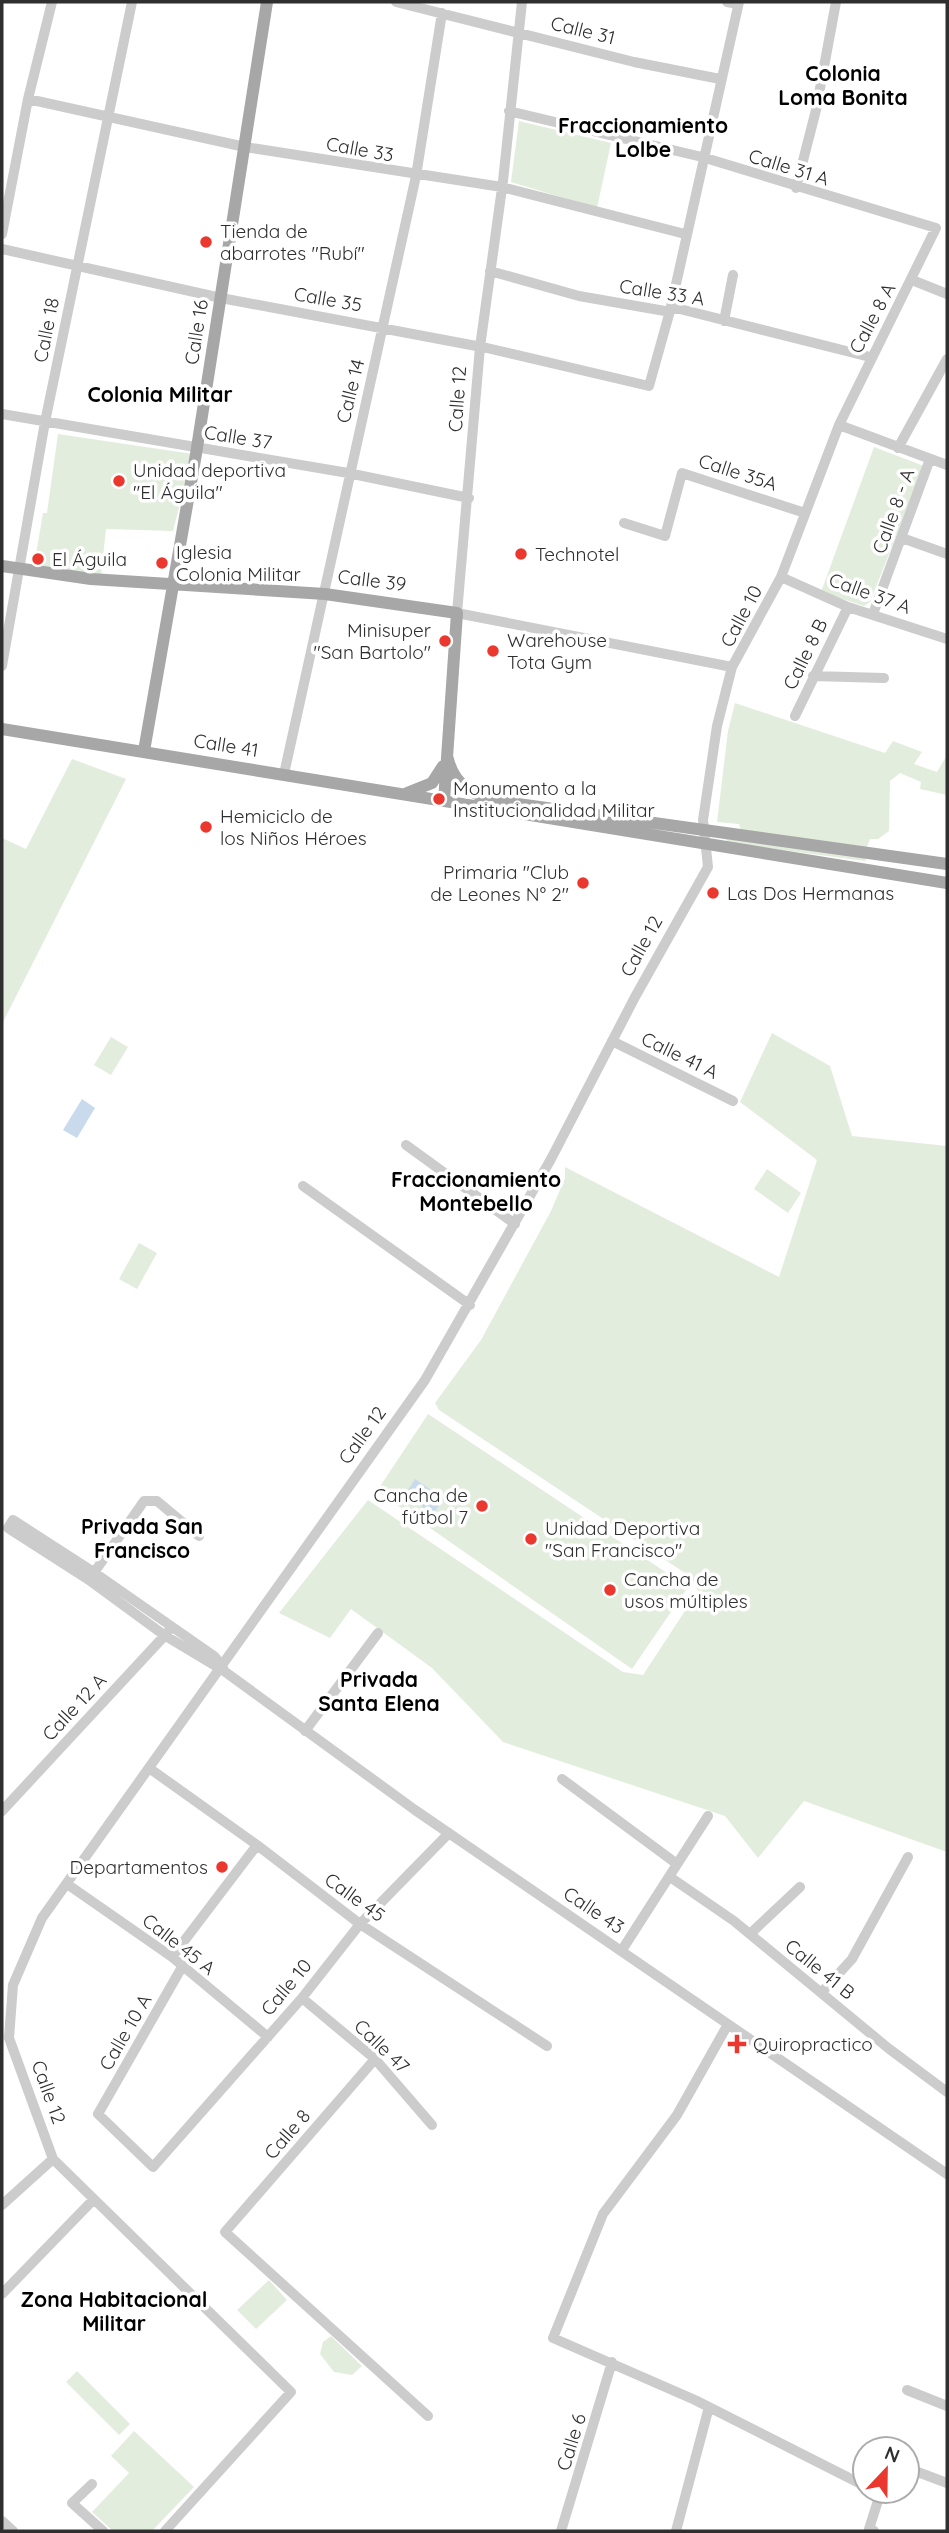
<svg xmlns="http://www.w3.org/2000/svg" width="949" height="2533" font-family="Quicksand,sans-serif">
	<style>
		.green { fill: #e3eddd }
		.water { fill: #c9daed }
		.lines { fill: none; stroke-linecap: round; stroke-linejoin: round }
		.minor { stroke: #ccc; stroke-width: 10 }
		.major { stroke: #a7a7a7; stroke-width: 12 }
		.poi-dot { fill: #ea382e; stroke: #fff; stroke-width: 2.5 }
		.labels { text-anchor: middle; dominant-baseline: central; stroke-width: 7; stroke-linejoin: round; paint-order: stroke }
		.street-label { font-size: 19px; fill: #2f2f2f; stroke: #fff }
		.poi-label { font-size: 19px; fill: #2f2f2f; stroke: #fff; text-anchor: start }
		.neighbourhood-label { font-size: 21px; font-weight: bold; fill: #000; stroke: #fff }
	</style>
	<rect width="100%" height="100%" fill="#fff"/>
	<path class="green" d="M519,121L611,143L597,208L511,182Z
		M58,434L193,454L173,531L106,529L101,575L34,566L43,513H47Z
		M874,447L924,466L870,602L864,606L821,592Z
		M735,703L885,753L893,741L922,752L914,764L937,772L947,755V795L920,789L921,782L900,773L890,781L889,831L878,839H870L867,847L741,831L739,824L717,822L728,731Z
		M72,759L126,779L2,1024V838L26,849Z
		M726,839L864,856L866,861L728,843Z
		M772,1033L830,1066L852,1136L947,1146V1852L804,1801L758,1858L725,1816L503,1742L432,1668L351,1609L330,1638L279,1613L368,1500L623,1672L643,1675L698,1591L691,1577L439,1410L435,1403L481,1340L551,1211L565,1178V1167L779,1277L817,1160L740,1102Z
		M111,1037L128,1047L111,1075L94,1065Z
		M767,1169L801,1193L788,1213L754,1189Z
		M139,1243L157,1253L137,1289L119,1279Z
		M428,1414L688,1587L632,1669L377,1491Z
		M269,2280L287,2300L256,2329L237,2310Z
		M331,2336L362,2366L352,2375L334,2372L320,2354L323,2342Z
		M77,2371L130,2424L119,2435L66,2382Z
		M134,2431L194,2487L152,2531H113L92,2512L129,2473L111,2456Z"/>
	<path class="water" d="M82,1099L95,1108L77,1138L63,1130Z
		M415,1479L444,1499L433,1514L405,1495Z"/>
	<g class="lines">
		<path class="minor" d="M396,2L634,62L720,79
			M522,2L503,181L480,347L457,613L732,667
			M727,2L738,4
			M28,99L245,147L502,187L685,234
			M796,188L816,110L836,2
			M2,234L28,99L52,2
			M2,249L221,298L487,348L649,386L670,311L739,2
			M490,271L579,296L665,311L676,308L870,357
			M912,280L947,294
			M724,321L733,275
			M2,414L348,473L469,498
			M839,425L947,465
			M898,448L947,359
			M624,523L665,536L682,473L805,513
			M902,538L947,554
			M781,577L848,607L947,639
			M873,614L930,459
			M2,666L45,422L132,2
			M813,676L884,678
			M795,716L848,607
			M284,774L416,176L442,13
			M612,1041L733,1101
			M406,1145L515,1224
			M303,1186L470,1305
			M91,1577L144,1501H157L199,1536
			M223,1667L214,1656L95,1573L13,1520L8,1528L89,1580L164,1635L224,1671L415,1810L947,2174
			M305,1731L378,1633
			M149,1768L257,1845L360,1924L547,2046
			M562,1779L677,1864
			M2,1811L168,1632
			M670,1877L734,1921L888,2048L947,2092
			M67,1884L172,1957L268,2037
			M750,1934L800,1887
			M622,1950L708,1816
			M172,1957L257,1845
			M182,1967L98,2114L153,2167L302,1998L360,1924L449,1833
			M822,1992L852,1959L908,1857
			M302,1998L375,2059L432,2125
			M727,2026L677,2115L603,2214L553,2338L695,2400L865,2486
			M375,2059L225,2232L428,2416
			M2,2205L53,2159
			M2,2294L94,2199
			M907,2390L947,2406
			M907,2468L947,2483
			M92,2484L72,2503L103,2531
			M2,2521L13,2531
			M165,2531L291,2392L53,2159L9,2038L13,1985L42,1918L425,1380L551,1159L635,997L708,867L703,820L717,726L732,667L781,577L839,425L936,228L702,157L509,111
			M561,2531L612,2362
			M676,2531L709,2407
			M874,2531L869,2529L881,2491"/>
		<path class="major" d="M2,566L91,579L325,594L457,613L444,801
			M2,729L947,883
			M144,751L196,454L267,2
			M448,759C454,785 473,795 497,801L947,864
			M407,793L432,783L443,766"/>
	</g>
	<g class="poi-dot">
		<circle cx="206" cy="242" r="7"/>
		<circle cx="119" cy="481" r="7"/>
		<circle cx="521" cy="554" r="7"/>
		<circle cx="38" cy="559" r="7"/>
		<circle cx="162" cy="563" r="7"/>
		<circle cx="445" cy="641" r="7"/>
		<circle cx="493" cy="651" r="7"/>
		<circle cx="439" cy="799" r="7"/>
		<circle cx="206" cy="827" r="7"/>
		<circle cx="583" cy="883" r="7"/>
		<circle cx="713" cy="893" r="7"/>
		<circle cx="482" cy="1506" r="7"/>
		<circle cx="531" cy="1539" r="7"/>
		<circle cx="610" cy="1590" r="7"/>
		<circle cx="222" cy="1867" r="7"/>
		<path d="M733.5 2033.5h7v7h7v7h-7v7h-7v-7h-7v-7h7z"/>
	</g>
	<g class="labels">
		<g class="street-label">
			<text transform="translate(583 30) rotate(14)">Calle 31</text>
			<text transform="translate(360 149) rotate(10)">Calle 33</text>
			<text transform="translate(789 167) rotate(17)">Calle 31 A</text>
			<text transform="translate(662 292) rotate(9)">Calle 33 A</text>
			<text transform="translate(328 299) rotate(10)">Calle 35</text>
			<text transform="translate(872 318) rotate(-62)">Calle 8 A</text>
			<text transform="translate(46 330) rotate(-79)">Calle 18</text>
			<text transform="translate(196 332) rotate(-81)">Calle 16</text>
			<text transform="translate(350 391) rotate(-76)">Calle 14</text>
			<text transform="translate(457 399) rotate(-86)">Calle 12</text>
			<text transform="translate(238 437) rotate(9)">Calle 37</text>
			<text transform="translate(738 472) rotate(18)">Calle 35A</text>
			<text transform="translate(893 511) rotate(-70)">Calle 8 - A</text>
			<text transform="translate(372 580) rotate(7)">Calle 39</text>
			<text transform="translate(870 593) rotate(20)">Calle 37 A</text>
			<text transform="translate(741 616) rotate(-62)">Calle 10</text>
			<text transform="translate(805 654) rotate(-64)">Calle 8 B</text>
			<text transform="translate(226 745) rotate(9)">Calle 41</text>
			<text transform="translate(641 946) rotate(-61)">Calle 12</text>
			<text transform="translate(680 1055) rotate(26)">Calle 41 A</text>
			<text transform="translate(362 1435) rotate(-54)">Calle 12</text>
			<text transform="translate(74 1707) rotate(-47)">Calle 12 A</text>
			<text transform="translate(355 1897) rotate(36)">Calle 45</text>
			<text transform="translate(594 1910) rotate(34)">Calle 43</text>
			<text transform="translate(179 1944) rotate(38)">Calle 45 A</text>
			<text transform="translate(820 1969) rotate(39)">Calle 41 B</text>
			<text transform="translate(286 1987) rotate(-50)">Calle 10</text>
			<text transform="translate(125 2032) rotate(-60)">Calle 10 A</text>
			<text transform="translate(382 2046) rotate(44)">Calle 47</text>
			<text transform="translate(49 2092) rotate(70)">Calle 12</text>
			<text transform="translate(287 2134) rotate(-49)">Calle 8</text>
			<text transform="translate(571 2442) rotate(-73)">Calle 6</text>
		</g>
		<g class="poi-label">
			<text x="220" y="231">Tienda de<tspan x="220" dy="22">abarrotes "Rubí"</tspan></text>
			<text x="133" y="470">Unidad deportiva<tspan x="133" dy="22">"El Águila"</tspan></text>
			<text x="176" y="552">Iglesia<tspan x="176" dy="22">Colonia Militar</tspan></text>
			<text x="535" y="554">Technotel</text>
			<text x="52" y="559">El Águila</text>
			<text x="431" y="630" text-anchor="end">Minisuper<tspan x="431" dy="22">"San Bartolo"</tspan></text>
			<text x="507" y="640">Warehouse<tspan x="507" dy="22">Tota Gym</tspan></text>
			<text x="453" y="788">Monumento a la<tspan x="453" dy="22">Institucionalidad Militar</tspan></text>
			<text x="220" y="816">Hemiciclo de<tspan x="220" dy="22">los Niños Héroes</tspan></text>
			<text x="569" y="872" text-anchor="end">Primaria "Club<tspan x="569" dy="22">de Leones N° 2"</tspan></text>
			<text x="727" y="893">Las Dos Hermanas</text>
			<text x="468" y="1495" text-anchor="end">Cancha de<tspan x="468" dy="22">fútbol 7</tspan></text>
			<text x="545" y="1528">Unidad Deportiva<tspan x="545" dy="22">"San Francisco"</tspan></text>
			<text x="624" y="1579">Cancha de<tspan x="624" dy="22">usos múltiples</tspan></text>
			<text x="208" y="1867" text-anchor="end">Departamentos</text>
			<text x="753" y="2044">Quiropractico</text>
		</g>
		<g class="neighbourhood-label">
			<text x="843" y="73">Colonia<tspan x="843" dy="24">Loma Bonita</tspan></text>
			<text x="643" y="125">Fraccionamiento<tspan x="643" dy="24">Lolbe</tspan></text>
			<text x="160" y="394">Colonia Militar</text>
			<text x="476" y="1179">Fraccionamiento<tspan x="476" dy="24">Montebello</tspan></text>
			<text x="142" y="1526">Privada San<tspan x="142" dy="24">Francisco</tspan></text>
			<text x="379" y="1679">Privada<tspan x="379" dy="24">Santa Elena</tspan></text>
			<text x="114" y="2299">Zona Habitacional<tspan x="114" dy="24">Militar</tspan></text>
		</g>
	</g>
	<rect width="949" height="2533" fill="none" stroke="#2f2f2f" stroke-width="7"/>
	<g transform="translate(886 2470) rotate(22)"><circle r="33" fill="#ffffff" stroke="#acacac" stroke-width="2"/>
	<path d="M0-5L12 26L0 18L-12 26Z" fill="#ea382e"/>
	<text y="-10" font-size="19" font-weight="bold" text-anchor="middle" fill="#2f2f2f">N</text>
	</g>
</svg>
